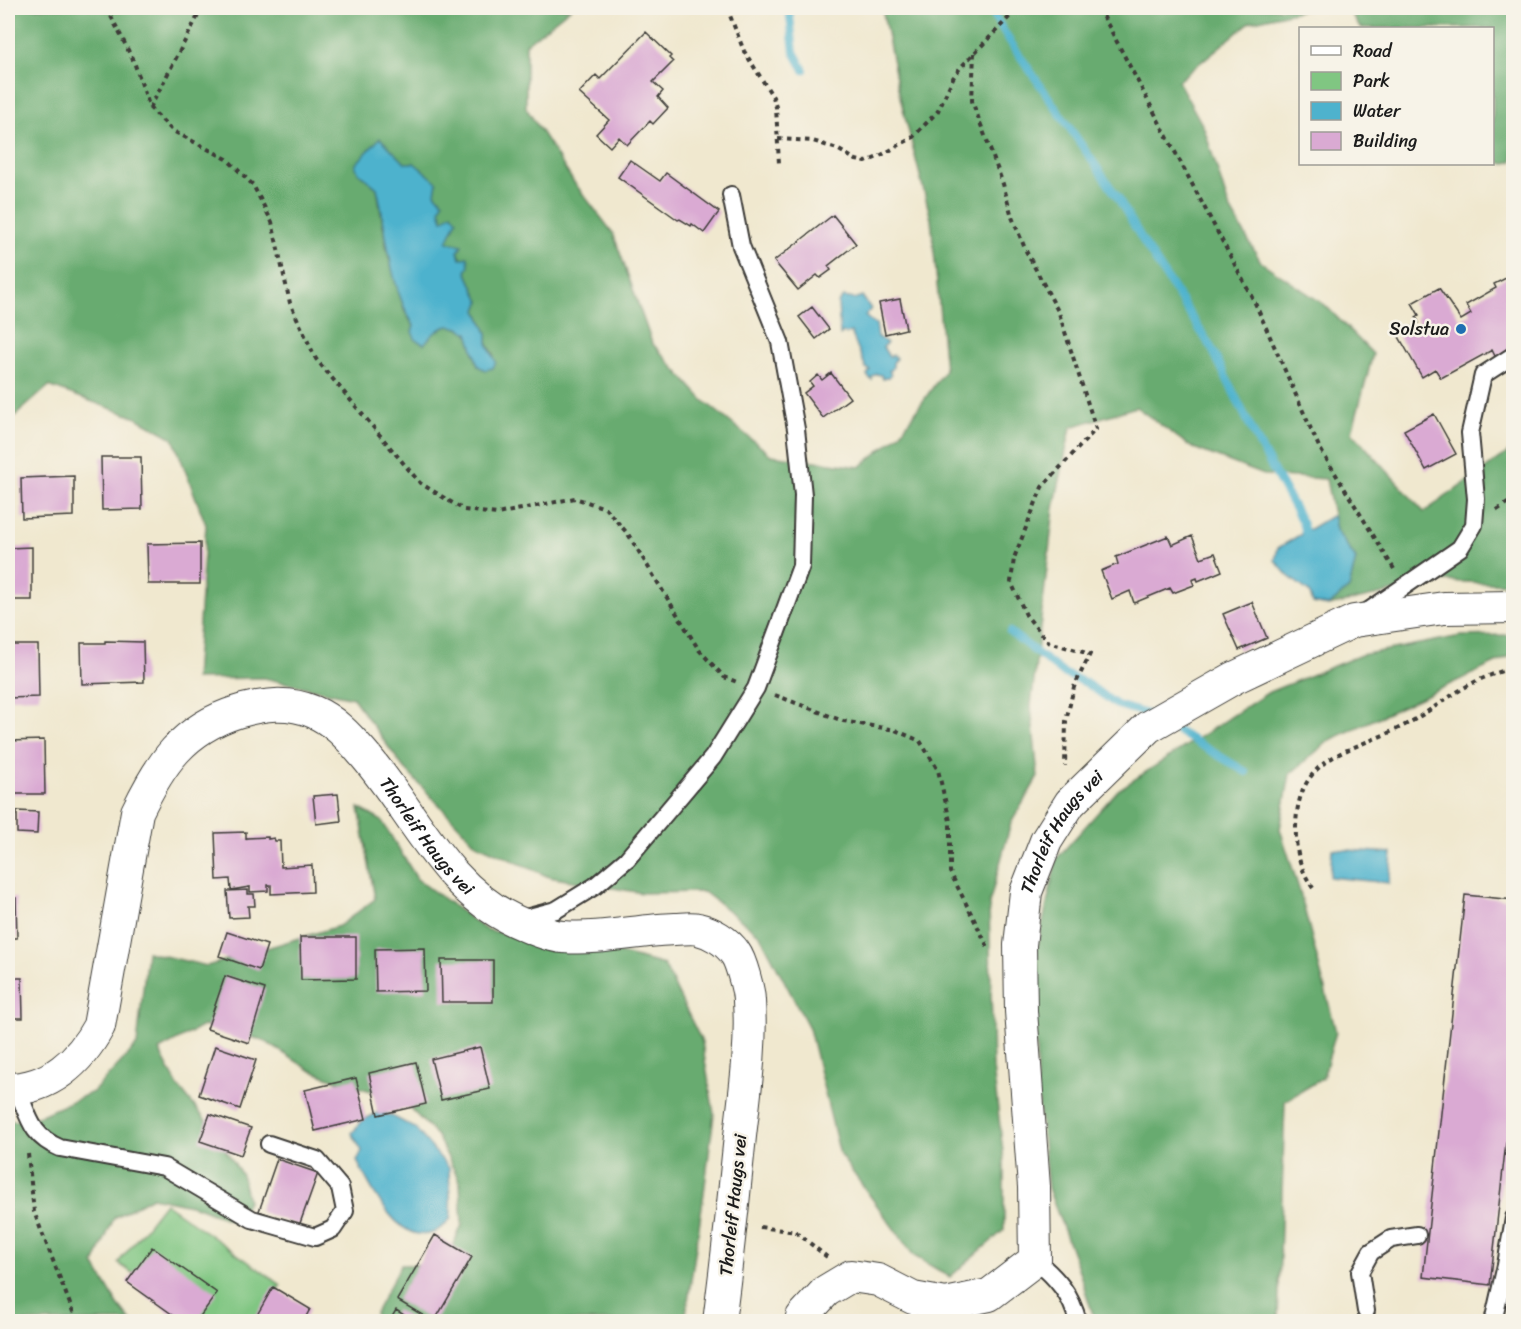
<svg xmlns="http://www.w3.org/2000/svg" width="1521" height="1329" font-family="Sriracha,sans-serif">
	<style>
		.green { fill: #80c682; stroke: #4e714f; stroke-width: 1.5 }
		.forest { fill: #68ab70; stroke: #426446; stroke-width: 1.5; fill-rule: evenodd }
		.water { fill: #4eb2cd; stroke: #356774; stroke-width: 1.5 }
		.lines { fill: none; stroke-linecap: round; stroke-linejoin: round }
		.stream { stroke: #4eb2cd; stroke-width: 8 }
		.building { fill: #daaad3 }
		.service-casing { stroke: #3c3b37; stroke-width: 20 }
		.minor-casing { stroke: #3c3b37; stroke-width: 34 }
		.path { stroke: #3c3b37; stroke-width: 4; stroke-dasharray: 4.5 4.5; stroke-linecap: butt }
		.service { stroke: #fff; stroke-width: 16 }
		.minor { stroke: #fff; stroke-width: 32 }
		.poi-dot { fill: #1f6fb2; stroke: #f7f3e8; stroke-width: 2 }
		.labels { text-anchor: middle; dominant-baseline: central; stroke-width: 5; stroke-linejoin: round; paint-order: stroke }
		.poi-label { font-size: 18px; fill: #1c1c1c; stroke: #f7f3e8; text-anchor: end }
		.street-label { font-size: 18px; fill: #1c1c1c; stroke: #f7f3e8 }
	</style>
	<rect width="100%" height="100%" fill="#f7f3e8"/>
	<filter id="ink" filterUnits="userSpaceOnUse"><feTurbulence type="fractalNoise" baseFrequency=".0167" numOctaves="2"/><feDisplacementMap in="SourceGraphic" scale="12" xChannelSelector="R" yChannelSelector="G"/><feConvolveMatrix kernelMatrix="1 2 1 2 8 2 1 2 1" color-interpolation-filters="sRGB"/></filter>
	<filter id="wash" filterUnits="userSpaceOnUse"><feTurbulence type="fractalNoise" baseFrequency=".008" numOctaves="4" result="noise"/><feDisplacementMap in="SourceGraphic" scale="24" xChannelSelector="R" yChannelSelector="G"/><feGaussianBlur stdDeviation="1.35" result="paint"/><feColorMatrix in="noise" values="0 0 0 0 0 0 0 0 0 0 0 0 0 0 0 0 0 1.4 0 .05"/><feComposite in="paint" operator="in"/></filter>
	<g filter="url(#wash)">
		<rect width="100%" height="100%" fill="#f0e8cf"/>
		<path class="green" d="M165,1203L281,1285L253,1321H203L118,1263Z"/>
		<path class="forest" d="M8,8H571L526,44V108L573,181L613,233L652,343L703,400L771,455L860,467L900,434L945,370L931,219L899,93L882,8H1312L1250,22L1178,81L1204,128L1229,207L1261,262L1325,305L1373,354L1352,432L1424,512L1513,449V584L1442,581L1328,606L1349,588L1356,559L1336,530L1326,479L1264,475L1191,447L1136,407L1071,427L1054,508L1031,706L1038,777L1011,823L989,904L993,1068L1004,1160V1230L950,1277L914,1256L840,1155L809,1028L760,935L704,892L642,893L549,877L476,844L403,767L353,698L264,678L195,679L206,525L173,438L137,418L49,386L8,422ZM358,172L440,209L443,220L451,229L446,242L461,246L458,251L461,259L468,257L466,271L480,302L477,310L487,333V343L494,355L478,366L468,333C449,320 438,327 424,343L405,312L394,276L387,250L377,188Z
			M1348,8H1513V161L1503,164L1493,158L1492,28H1360Z
			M1509,635L1513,646V655L1330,740L1290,774L1280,829L1300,892L1336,1032L1323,1078L1285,1101L1278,1321H1095L1077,1265L1048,1188L1037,1087L1034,963L1057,858L1118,790L1269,692L1361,655L1461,636Z
			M359,808L382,821L417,879L485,929L553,946L601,948L664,965L702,1042L714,1114L704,1193L685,1321H376L375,1313L401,1265L444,1264L462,1225L460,1182L437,1136L401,1099L342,1083L310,1070L263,1040L203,1026L159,1050L178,1086L208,1123L242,1175L248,1201L235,1222L195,1206L152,1197L114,1218L94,1264L118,1305L131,1321L8,1322V1121L30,1120L93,1092L137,1045L147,952L207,966L339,926L375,899Z"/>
		<path class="water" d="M380,138L405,163H414L437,182L435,193L443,202L440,209L443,220L452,213L457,220L447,242L462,245L458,251L460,259L468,257L469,267L466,271L480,302L477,310L487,333V343L496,362L493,368L485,370L478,366L468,333C449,320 438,327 424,344L416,340L412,332L414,326C388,284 388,234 377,188L358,172L355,165Z
			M862,296L871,309L865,316L873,323L876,324L878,337L887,343L883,347L889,357L893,355L896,358L893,363V367L891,370H889L891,375L889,377L883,379L881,375L876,374L872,377V380L869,378L867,375L870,370L866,368L851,332L846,334L843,332L840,335L838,303L843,297L855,299Z
			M1333,515L1336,530L1356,559L1349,588L1328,606L1313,603L1309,592L1287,575L1275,560L1278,548Z
			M1332,849L1392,853L1389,883L1330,877Z
			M377,1113L390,1115L415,1128L449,1168L451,1218C410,1268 373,1192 357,1161L362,1151L352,1133L363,1120Z"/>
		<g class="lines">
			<path class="stream" d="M789,8L794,52L804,70
				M991,8L994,15L1009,40L1118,198L1146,246L1211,347L1260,446L1302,522L1305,532
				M1010,632L1063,673L1086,683L1117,705L1151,715
				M1176,730L1246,772"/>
		</g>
		<g id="blocks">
			<path class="building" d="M646,32L671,56L669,58L673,62L653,82L663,91L658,97L668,108L653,124L650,121L627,145L619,137L610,147L596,134L609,120L579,93L596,75L600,79Z
				M630,160L660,181L666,173L719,212L704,233L692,224L691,226L680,219L678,220L618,177Z
				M833,215L856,244L828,266L831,270L820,278L817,275L798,290L774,261Z
				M1514,274V348L1496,358L1492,350L1441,378L1435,369L1422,377L1398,335L1419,323L1416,317L1419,315L1412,303L1439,288L1461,320L1471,314L1466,305L1496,288L1494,284Z
				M900,299L906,329L885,334L879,303Z
				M812,307L829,329L816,339L799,317Z
				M831,373L850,398L823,418L804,393L813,386L810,382L818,375L822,380Z
				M1434,414L1456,454L1426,470L1404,430Z
				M101,457H141L142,509L102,510Z
				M74,476V516L22,518L21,478Z
				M1168,536L1172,545L1192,536L1201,558L1215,553L1222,571L1198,581L1197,578L1192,580L1194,585L1173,593L1170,588L1134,603L1130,591L1112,599L1101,571L1118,564L1116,557Z
				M200,543V584H148L147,544Z
				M32,547V600H8V548Z
				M1252,602L1267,638L1239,650L1223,614Z
				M105,641L143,642L144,682L82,684L81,643H105Z
				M8,645H38L39,697L8,698Z
				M44,740L45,794H8V741Z
				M338,794L341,821L316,824L313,796Z
				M17,811L38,812L37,834L17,833Z
				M246,832V840L247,838L268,837V839L274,838L275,841H280L281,867L312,865L313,892L271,894V885H268V891L250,892V887L231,890L230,879L217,880L215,833Z
				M248,890V894H254L255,906H248L249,917L229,918L227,891Z
				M1465,895L1514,900V1131L1512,1143L1506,1142L1490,1285L1423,1277Z
				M8,898H16L17,938H8Z
				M227,932L267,945L259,970L219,956Z
				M300,937H356V979L301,980Z
				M425,948L426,991L376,992L375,949Z
				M441,960H493V1002H442Z
				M225,976L265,989L249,1043L207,1029Z
				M8,978H22L23,1018H8Z
				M215,1046L256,1060L240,1109L199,1095Z
				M480,1047L490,1089L441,1100L431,1059Z
				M416,1062L426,1104L378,1115L369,1073Z
				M356,1078L366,1119L315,1131L305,1090Z
				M210,1114L251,1128L241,1155L200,1141Z
				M277,1159L318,1173L299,1226L259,1211Z
				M435,1235L472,1257L434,1322L397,1300Z
				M152,1247L217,1293L196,1322H183L127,1282Z
				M273,1287L310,1309L303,1322H253Z
				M396,1310L415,1322H389Z"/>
		</g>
	</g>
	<g filter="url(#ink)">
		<use href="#blocks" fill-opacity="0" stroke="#3c3b37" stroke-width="1.5"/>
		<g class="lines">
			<defs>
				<path id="service" d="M1364,614L1460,548L1474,525L1476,499L1470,433L1483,375L1514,355
					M518,920L556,910L595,886L627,859L713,757L756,688L801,566L803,495L796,429L780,342L741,246L731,195
					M17,1089C29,1116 30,1136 60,1148L164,1167L252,1219L315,1237L333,1229L345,1211L340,1187L317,1160L269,1144
					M1035,1260C1057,1278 1071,1294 1078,1322
					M1366,1311L1360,1272L1371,1252L1391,1239L1417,1235
					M1493,1322L1506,1265L1514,1218"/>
				<g id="minor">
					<path id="s1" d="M8,1089C50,1089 80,1061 99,1026L137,812C160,764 183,729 237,712C263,704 288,701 314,712C333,720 348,736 361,751C412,808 443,888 515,921C528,927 548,936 563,937C601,940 638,930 675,929C682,929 691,927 698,929C711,932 727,941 735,953C741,961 749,991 749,1001C752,1046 745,1092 740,1136C734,1198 727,1260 719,1322"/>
					<path id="s2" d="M801,1322L802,1317L826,1291L851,1276L878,1280L913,1298L946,1304L989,1295L1035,1260L1034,1187L1021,1011L1020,945L1026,892L1046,841L1070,803L1148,727L1234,678L1354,621L1444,608L1514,607"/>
				</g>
			</defs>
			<use href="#service" class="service-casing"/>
			<use href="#minor" class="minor-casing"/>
			<path class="path" d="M107,8L134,62L150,108L173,131L227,159L253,185L272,222L290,303L316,359L420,483L464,510L497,514L575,498L605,508L628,534L699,650L724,677L737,682
				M727,8L744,51L773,97L776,107L779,164
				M1099,8L1255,303L1319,447L1394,569
				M974,53L972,101L1003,184L1012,217L1026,251L1059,313L1096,429L1042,487L1014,558L1011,582L1026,615L1048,642L1090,654L1074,687L1066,721L1065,766
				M150,108L202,8
				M778,139L813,141L837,149L856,160L866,162L878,157L912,138L938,111L953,78L960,68L1018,8
				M1497,510L1514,499
				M775,695L843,721L895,730L920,741L938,770L950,821V872L989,949
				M1313,888C1300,869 1295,850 1296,828C1297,752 1352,753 1405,725C1431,711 1453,692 1479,680C1490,675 1502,671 1514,667
				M28,1154L34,1212L77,1322
				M760,1227L796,1232L827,1257"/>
			<use href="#service" class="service"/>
			<use href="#minor" class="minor"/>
		</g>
	</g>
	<circle class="poi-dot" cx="1461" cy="329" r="6"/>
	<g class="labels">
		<g class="poi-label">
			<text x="1449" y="329">Solstua</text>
		</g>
		<g class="street-label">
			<text stroke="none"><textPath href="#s1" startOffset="728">Thorleif Haugs vei</textPath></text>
			<text stroke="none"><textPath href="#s2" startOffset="711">Thorleif Haugs vei</textPath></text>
			<text transform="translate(733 1205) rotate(-84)">Thorleif Haugs vei</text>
		</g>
	</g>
	<rect width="1521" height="1329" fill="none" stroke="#f7f3e8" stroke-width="30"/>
	<rect x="1299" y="27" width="195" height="138" fill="#f7f3e8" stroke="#9f9d96" stroke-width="1.5"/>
	<rect x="1311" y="46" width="30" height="9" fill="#ffffff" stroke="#9f9d96" stroke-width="1.5"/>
	<text x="1353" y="57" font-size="18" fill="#1c1c1c">Road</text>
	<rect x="1311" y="72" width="30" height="18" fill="#80c682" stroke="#9f9d96" stroke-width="1.5"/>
	<text x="1353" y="87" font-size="18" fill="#1c1c1c">Park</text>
	<rect x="1311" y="102" width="30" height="18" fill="#4eb2cd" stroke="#9f9d96" stroke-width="1.5"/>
	<text x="1353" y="117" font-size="18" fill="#1c1c1c">Water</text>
	<rect x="1311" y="132" width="30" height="18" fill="#daaad3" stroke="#9f9d96" stroke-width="1.5"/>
	<text x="1353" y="147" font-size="18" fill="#1c1c1c">Building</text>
</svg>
